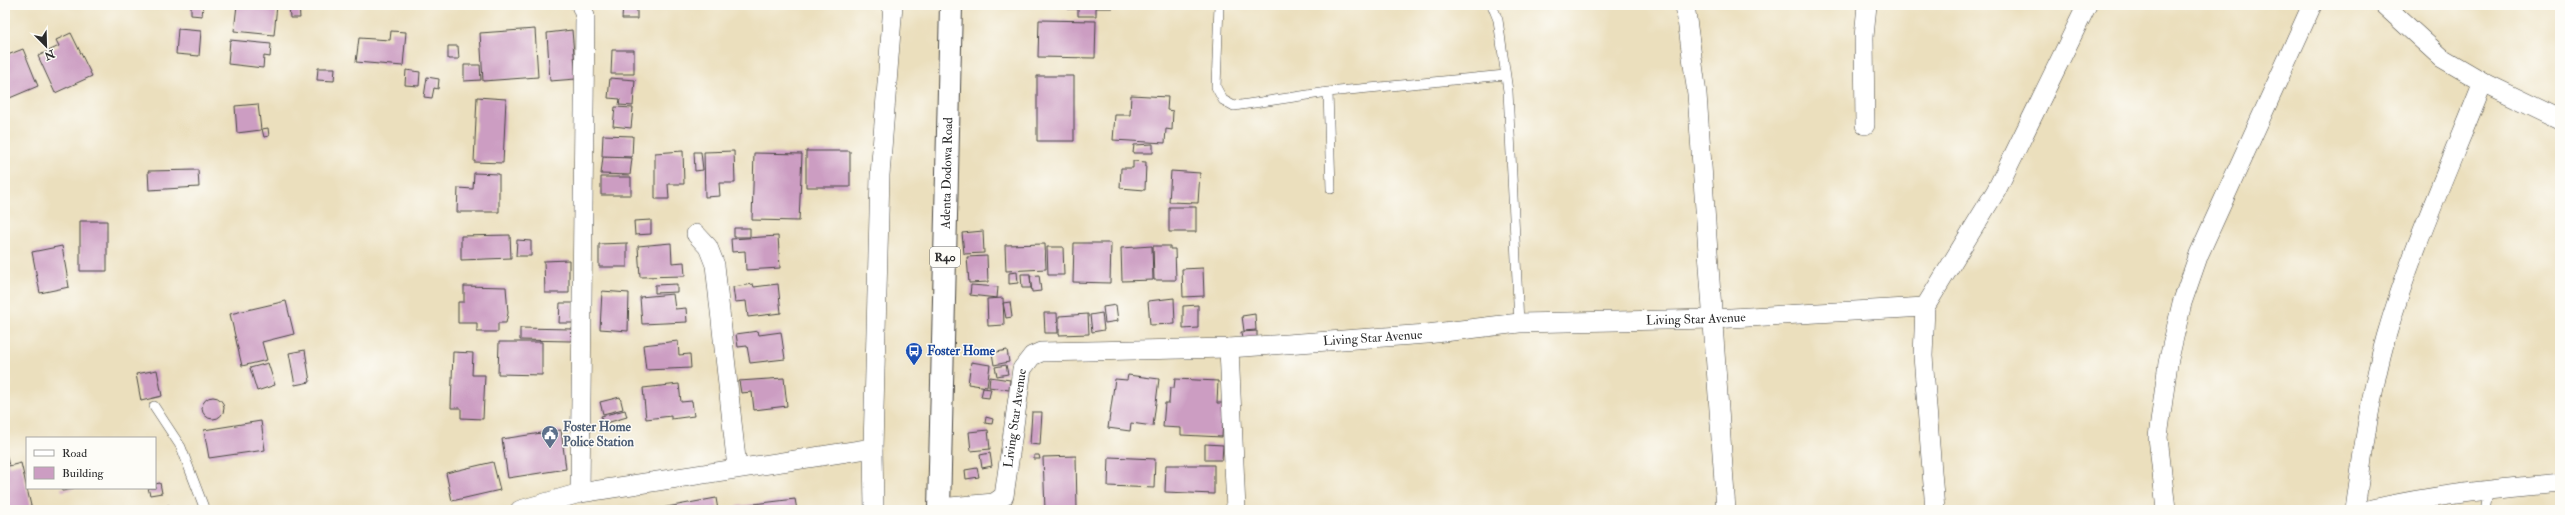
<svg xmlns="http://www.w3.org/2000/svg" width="2565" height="515" font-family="'IM FELL Double Pica',serif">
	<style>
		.building { fill: #cc9dc2 }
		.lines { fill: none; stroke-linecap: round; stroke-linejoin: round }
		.lane-casing { stroke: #484641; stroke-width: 10 }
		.street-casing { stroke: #484641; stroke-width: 20 }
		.primary-casing { stroke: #484641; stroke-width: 24 }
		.lane { stroke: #fff; stroke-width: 9 }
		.street { stroke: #fff; stroke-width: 19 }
		.primary { stroke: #fff; stroke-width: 22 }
		.labels { text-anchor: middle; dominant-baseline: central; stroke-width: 3; stroke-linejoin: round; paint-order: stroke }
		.shield { fill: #fdfcf7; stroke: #6a6a68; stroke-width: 1 }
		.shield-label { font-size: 12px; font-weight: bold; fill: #2b2b2b }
		.street-label { font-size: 13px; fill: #2b2b2b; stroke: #fdfcf7 }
		.transit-label { font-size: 13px; font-weight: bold; fill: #164399; stroke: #fdfcf7; text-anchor: start }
		.service-label { font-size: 13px; font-weight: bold; fill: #4e5e75; stroke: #fdfcf7; text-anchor: start }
	</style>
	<rect width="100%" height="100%" fill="#fdfcf7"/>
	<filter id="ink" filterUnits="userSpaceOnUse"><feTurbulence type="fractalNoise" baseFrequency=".025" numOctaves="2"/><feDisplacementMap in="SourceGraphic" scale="8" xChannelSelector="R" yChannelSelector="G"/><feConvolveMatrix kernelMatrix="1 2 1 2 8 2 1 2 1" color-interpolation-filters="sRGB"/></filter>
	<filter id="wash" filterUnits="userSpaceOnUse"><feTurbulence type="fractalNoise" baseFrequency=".012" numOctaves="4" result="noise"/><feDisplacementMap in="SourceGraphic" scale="16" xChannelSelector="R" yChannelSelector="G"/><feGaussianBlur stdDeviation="0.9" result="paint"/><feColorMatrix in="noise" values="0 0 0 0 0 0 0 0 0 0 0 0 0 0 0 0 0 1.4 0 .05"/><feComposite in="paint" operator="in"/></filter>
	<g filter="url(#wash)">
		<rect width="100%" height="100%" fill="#ebdfbd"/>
		<g id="blocks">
			<path class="building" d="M191,5H203L202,16L191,15Z
				M237,5H277L274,35L234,31Z
				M289,5H299L300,18H290Z
				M623,5H637V19H622Z
				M1068,5H1113V8H1096V16H1078V9H1068Z
				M1039,20L1096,21L1095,58L1038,57Z
				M178,29L201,31L199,56L176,54Z
				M535,29L538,77L483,81L480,33Z
				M572,30L576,79L550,81L547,33Z
				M391,31L406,32L403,66L356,62L359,38L390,40Z
				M71,33L92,76L55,93L38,56L59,46L56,40Z
				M230,40L271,44L270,57L264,56L263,68L228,64Z
				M448,46H458L459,59H448Z
				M23,49L38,86L5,100V56Z
				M612,50H634V74H611Z
				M464,65H480L481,80L464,81Z
				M318,68H335L334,81L317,80Z
				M406,70L420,72L419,86L405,85Z
				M1037,76H1074V141H1037Z
				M427,77L439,79L438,89L434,88L432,98L424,97Z
				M610,78L635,80L633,106L619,105L620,99L608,98Z
				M1131,95L1168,97L1167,110L1173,111L1172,130L1166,129L1165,143L1113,140L1115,115H1130Z
				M477,97L506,99L503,163L474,162Z
				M258,104L261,130L237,133L235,106Z
				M615,107L633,108L631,128L613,126Z
				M268,128L269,136L264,137L262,129Z
				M603,135L633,136L632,157L602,156Z
				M1153,144V153H1133L1134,145Z
				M683,151L684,184H668L669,199H655V153Z
				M734,151L735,183H719L720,196L705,197L704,152Z
				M806,151H850V187H806Z
				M694,152H701L703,170L695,171Z
				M754,153L802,154L799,221L752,220Z
				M603,157L632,158L630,175L601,174Z
				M1133,161L1146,162L1145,190L1120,188L1121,168H1133Z
				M198,170L199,187L149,190L148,171Z
				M1171,171L1200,173L1198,203L1169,202Z
				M474,173L499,174V212H457L458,188L473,189Z
				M601,177H631V195H601Z
				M1169,207H1196V232H1169Z
				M651,220V234L635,235L634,221Z
				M80,221H107V271H80Z
				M734,228H750V237H734Z
				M983,231L984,253L964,254L962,233Z
				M510,235L511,258L461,260V236Z
				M778,236L780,268L746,270L745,251L732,252L731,239Z
				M517,240L531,241V256H516Z
				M627,243V267H599V244Z
				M671,243L672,263L684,262L685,276L640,277L638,246Z
				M1074,243H1111L1110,283L1073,282Z
				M1045,244L1046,269L1006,271L1005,245Z
				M62,246L69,287L40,293L32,252Z
				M1152,246L1153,280L1122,281L1121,248Z
				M1153,246H1170V249H1175L1176,280H1154Z
				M1047,247H1063L1064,275H1048Z
				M987,256L988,282L969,283L967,257Z
				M569,260V293H545L544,261Z
				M1203,268L1204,296L1183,297L1182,269Z
				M1017,272L1018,283L1009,284V273Z
				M1021,274H1030L1031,288H1022Z
				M1039,275L1041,291L1032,292L1030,276Z
				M677,284V292L655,293V285Z
				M753,284L754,287L778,284L781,313L748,317L746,301L735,302L733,287Z
				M971,285L998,287L997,298L970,295Z
				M464,286L506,287L508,313L506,323H498V332H477V323H458V302H464Z
				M602,291L629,293L628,331L600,329Z
				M673,294L675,309L686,308L687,322L642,324L640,297Z
				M1003,298L1004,325L988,326L987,299Z
				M1174,298L1175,324L1150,325L1148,301Z
				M286,301L294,334L262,342L267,360L242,366L230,314Z
				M1010,302L1012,317L1006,318L1003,303Z
				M560,303H573V323H559Z
				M1116,305L1118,321L1105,323L1103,307Z
				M1198,305V328L1183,329V306Z
				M1044,313H1057L1058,333H1045Z
				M1102,313L1104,330L1092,332L1090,315Z
				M1088,314L1089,334L1059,335V316Z
				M1255,314L1256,330L1244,331L1242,316Z
				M520,328L572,329L571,341L520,340Z
				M758,331L759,335L781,332L785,359L750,363L747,346L738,347L736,334Z
				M1257,331V337L1242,339L1241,332Z
				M678,341L679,355L690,354L691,368L646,370L643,345Z
				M499,342H542V375L498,374Z
				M305,350L310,382L295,385L289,353Z
				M1007,350L1009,362L994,365L992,353Z
				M453,352L473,353L472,375H485L483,419L461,418V408H451Z
				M971,362L990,365L987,387L968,384Z
				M268,363L275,385L257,391L250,368Z
				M1006,365L1008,374L997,376L995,367Z
				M157,370L162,396L141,401L136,374Z
				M1128,375L1159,379L1153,426L1131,423L1130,431L1108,428L1115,379L1127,380Z
				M990,377L1010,380L1009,390L989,387Z
				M784,378L787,406L754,410L752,392L741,393L739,381Z
				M1175,379L1218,381L1217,403H1224L1222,437L1181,435V428L1163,427L1165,403H1169L1170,388H1174Z
				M679,384L681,402L692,401L694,416L671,419V416L646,419L643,388Z
				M983,388L991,389L989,398L981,397Z
				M620,397L623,409L603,414L600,402Z
				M202 408a11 11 0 1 1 22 0a11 11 0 1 1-22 0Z
				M625,410L627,417L603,424L601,416Z
				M1032,412H1042L1040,445L1030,444Z
				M986,417L993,419L992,424L985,423Z
				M261,421L265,450L209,458L204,430Z
				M561,430L566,469L508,478L502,439Z
				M988,430L990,449L971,451L969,432Z
				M1205,444L1223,445L1222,460H1205Z
				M6,453L9,466L21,463L32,510H5Z
				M990,453L992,466L982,468L980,455Z
				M1034,455H1039L1040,459H1034Z
				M1076,456L1077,510H1045L1043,457Z
				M1109,457L1155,459L1154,488L1108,486Z
				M493,462L500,490L452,501L446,473Z
				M1166,465H1214V494L1165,492Z
				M977,468L979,477L966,479L965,470Z
				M160,483L162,493L150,495L148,488H155V484Z
				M61,488H73V489L62,491Z
				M716,498L718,510H656V509Z
				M795,499L797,510H738L737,506Z
				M169,505L171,510H151Z"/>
		</g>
	</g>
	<g filter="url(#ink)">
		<use href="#blocks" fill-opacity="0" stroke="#484641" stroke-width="1"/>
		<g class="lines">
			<defs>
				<path id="lane" d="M1219,5L1216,87L1223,100L1234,106L1328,92L1505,75
					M1492,5L1498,20L1508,91L1519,323
					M1328,92L1331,189
					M154,406L181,447L205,510
					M2485,510L2489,489"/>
				<g id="street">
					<path d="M1685,5L1697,94L1726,510"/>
					<path d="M2384,5L2442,58L2483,82L2560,119"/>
					<path d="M1865,125L1864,37L1867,5"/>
					<path d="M696,234L708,247L715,265L737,468"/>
					<path d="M1229,348L1236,510"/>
					<path d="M873,448L874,510"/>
					<path d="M580,493L585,16L581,5"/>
					<path id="s1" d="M939,508L994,503L1004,496L1022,369L1032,356L1041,352L1229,348L1427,334L1519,323L1713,319L1925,307"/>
					<path d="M520,510L580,493L873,448L880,175L893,5"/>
					<path d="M1935,510L1923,356L1925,307L1996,191L2087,5"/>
					<path d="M2166,510L2158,437L2168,363L2182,303L2199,254L2312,5"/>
					<path d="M2355,510C2363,452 2370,394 2386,337C2411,250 2450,166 2483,82"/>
					<path d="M2368,510C2431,495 2495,489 2560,483"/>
				</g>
				<g id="primary">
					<path id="s2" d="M939,510L951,5"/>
				</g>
			</defs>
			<use href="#lane" class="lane-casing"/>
			<use href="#street" class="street-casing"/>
			<use href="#primary" class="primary-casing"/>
			<use href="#lane" class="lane"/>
			<use href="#street" class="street"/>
			<use href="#primary" class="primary"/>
		</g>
	</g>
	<defs>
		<symbol id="bus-pin" viewBox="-11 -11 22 30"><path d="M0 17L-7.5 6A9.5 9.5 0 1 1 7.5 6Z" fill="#1a4fb4" stroke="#fdfcf7"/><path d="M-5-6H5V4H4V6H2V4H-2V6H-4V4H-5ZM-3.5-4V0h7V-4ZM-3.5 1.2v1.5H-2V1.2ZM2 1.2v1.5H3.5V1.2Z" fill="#fff"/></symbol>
		<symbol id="civic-pin" viewBox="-11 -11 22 30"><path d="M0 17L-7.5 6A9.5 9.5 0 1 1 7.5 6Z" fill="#5c6f8a" stroke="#fdfcf7"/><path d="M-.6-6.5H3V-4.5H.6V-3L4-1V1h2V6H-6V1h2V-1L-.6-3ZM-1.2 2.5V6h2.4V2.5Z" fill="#fff"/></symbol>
	</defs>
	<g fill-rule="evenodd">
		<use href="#bus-pin" x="904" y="341" width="20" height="27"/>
		<use href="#civic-pin" x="540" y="424" width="20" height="27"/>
	</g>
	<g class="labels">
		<rect class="shield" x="930" y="247" width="30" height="20" rx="3"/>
		<g class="shield-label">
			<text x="945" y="257">R40</text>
		</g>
		<g class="street-label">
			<text stroke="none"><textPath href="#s2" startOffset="337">Adenta Dodowa Road</textPath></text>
			<text stroke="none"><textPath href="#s1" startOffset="878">Living Star Avenue</textPath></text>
			<text stroke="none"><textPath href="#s1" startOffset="554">Living Star Avenue</textPath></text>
			<text stroke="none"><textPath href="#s1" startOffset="146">Living Star Avenue</textPath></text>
		</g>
		<g class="transit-label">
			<text x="927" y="351">Foster Home</text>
		</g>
		<g class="service-label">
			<text x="563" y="427">Foster Home<tspan x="563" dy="15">Police Station</tspan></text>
		</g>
	</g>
	<rect width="2565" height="515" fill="none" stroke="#fdfcf7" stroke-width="20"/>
	<rect x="26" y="437" width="130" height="52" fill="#fdfcf7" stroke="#a9a8a5"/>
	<rect x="34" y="450" width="20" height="6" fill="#ffffff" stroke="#a9a8a5"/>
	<text x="62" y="457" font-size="12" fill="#2b2b2b">Road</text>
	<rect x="34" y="467" width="20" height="12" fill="#cc9dc2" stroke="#a9a8a5"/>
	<text x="62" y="477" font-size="12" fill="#2b2b2b">Building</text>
	<g transform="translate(46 46) rotate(157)" stroke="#fdfcf7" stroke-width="3" paint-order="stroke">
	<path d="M0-3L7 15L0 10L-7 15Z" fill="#2b2b2b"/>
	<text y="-6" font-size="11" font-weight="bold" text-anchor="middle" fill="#2b2b2b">N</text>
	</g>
</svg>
